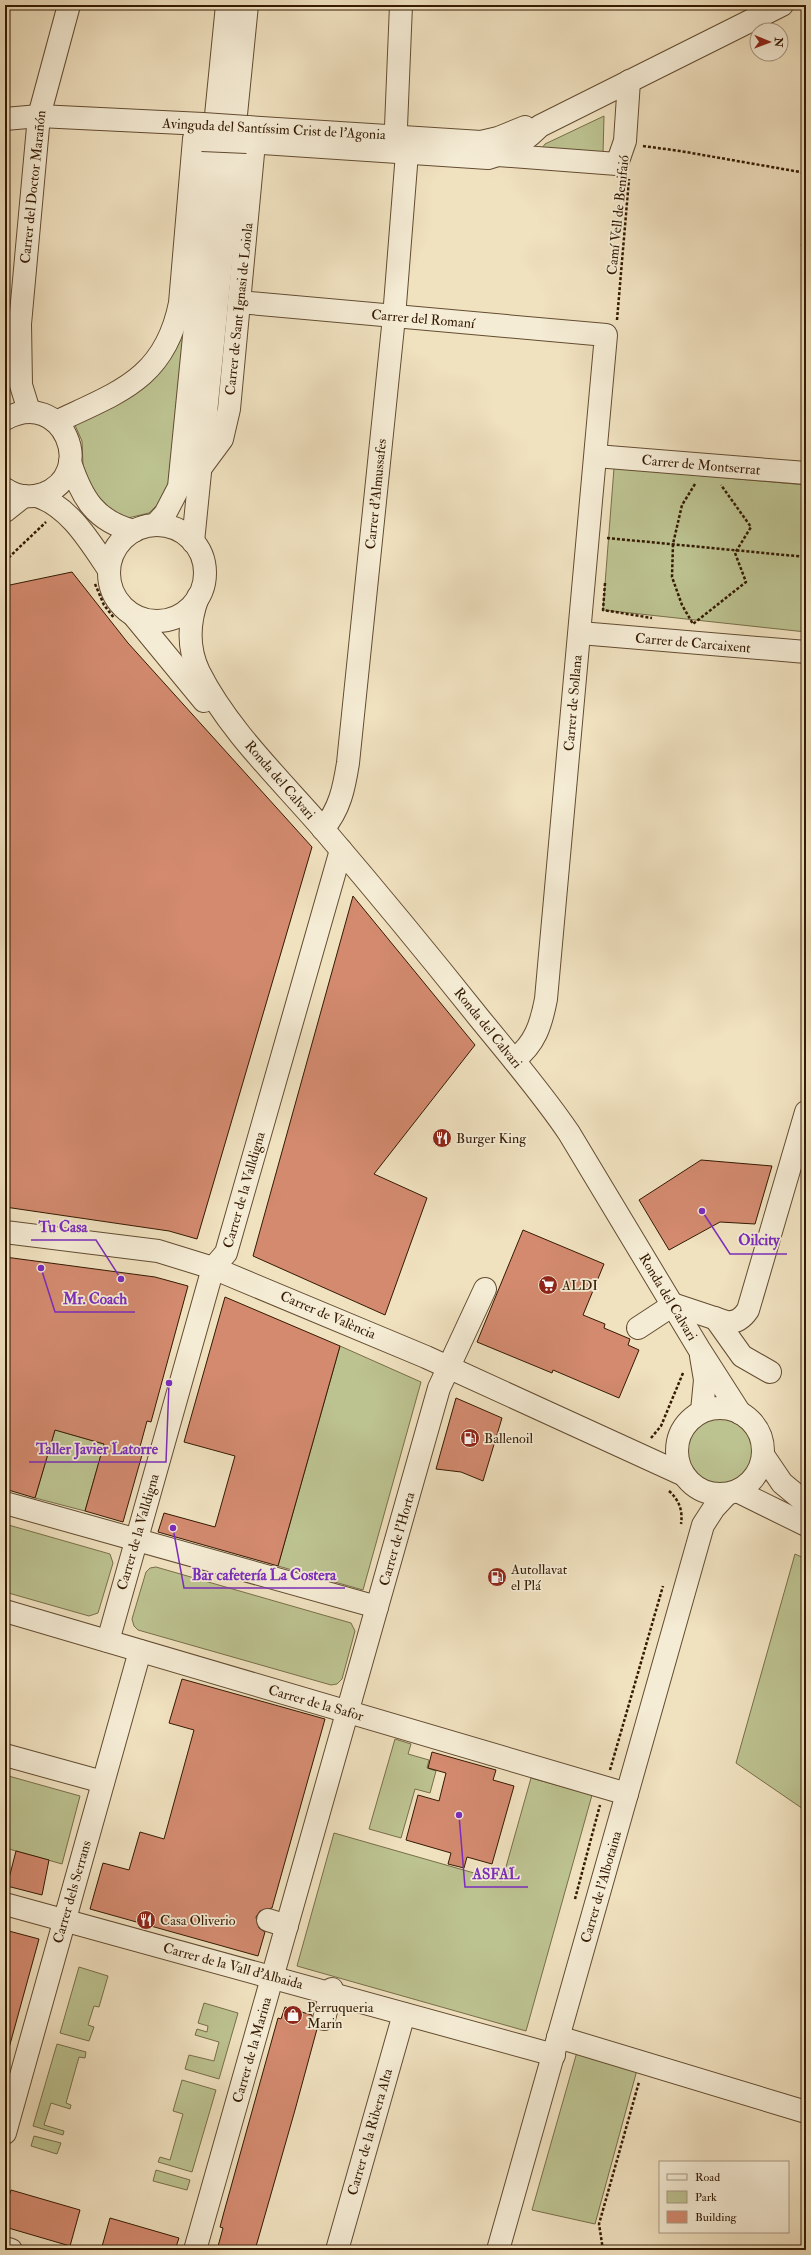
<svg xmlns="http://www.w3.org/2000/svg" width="811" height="2255" font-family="'IM FELL Double Pica',serif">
<rect width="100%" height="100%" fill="#f0e1bf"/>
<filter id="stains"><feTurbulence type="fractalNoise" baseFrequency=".005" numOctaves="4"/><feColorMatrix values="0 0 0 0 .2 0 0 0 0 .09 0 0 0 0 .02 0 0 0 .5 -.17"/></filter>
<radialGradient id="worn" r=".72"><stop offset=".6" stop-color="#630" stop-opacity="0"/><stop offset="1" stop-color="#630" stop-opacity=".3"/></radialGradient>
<g fill="#bcc290" stroke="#786e49">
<path d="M 604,116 L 603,154 L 542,148 L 545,144 Z"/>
<path d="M 186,322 L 167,495 L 149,513 L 128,518 L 108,509 L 90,487 L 83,465 L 82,441 L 74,423 Z"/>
<path d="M 614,468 L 806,485 L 806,632 L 603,610 Z"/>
<path d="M 340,1346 L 421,1382 L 363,1590 L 278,1566 Z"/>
<circle cx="720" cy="1450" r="33"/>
<path d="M 55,1430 L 104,1444 L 85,1511 L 35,1498 Z"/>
<path d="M 5,1524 L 110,1554 L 113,1563 L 98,1613 L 89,1616 L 5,1592 Z"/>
<path d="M 795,1554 L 806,1559 L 806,1811 L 736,1763 Z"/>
<path d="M 156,1567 L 351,1623 L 355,1631 L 342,1679 L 337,1684 L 331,1685 L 138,1630 L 134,1626 L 132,1619 L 146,1572 L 150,1568 Z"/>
<path d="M 395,1739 L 411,1744 L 408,1754 L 429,1760 L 427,1768 L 436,1771 L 430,1793 L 415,1789 L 401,1838 L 369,1829 Z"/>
<path d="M 5,1775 L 80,1796 L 62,1864 L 9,1849 L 5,1863 Z"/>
<path d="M 531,1778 L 592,1795 L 526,2031 L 297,1966 L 334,1833 L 502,1881 Z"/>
<path d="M 79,1967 L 108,1976 L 99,2007 L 94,2006 L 88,2025 L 94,2027 L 89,2041 L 60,2033 Z"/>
<path d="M 204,2003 L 238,2013 L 219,2079 L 185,2069 L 189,2055 L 214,2061 L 219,2042 L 195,2035 L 197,2029 L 207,2032 L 208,2026 L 198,2023 Z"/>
<path d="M 57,2044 L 86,2052 L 85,2058 L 79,2057 L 66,2103 L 71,2105 L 70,2109 L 51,2103 L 44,2125 L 64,2131 L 63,2135 L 33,2126 Z"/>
<path d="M 577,2052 L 637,2070 L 595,2224 L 532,2210 Z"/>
<path d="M 182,2080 L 216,2090 L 192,2172 L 158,2162 L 160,2157 L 170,2160 L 183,2114 L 173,2111 Z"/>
<path d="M 34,2136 L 61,2143 L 57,2154 L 31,2146 Z"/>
<path d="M 156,2170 L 190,2180 L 187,2190 L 153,2181 Z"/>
</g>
<g fill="#d38a6f" stroke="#341a02">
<path d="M 72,572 L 128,643 L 312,847 L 197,1239 L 169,1231 L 5,1207 L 5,586 Z"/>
<path d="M 353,896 L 475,1045 L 374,1174 L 427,1198 L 385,1315 L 253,1256 Z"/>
<path d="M 701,1160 L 772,1166 L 755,1224 L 720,1222 L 669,1250 L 639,1200 Z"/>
<path d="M 523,1230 L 604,1264 L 583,1315 L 605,1324 L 604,1328 L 630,1339 L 628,1345 L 639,1350 L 619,1398 L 553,1370 L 552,1373 L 477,1342 Z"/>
<path d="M 5,1257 L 155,1277 L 188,1286 L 151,1422 L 147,1421 L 138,1454 L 142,1455 L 123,1522 L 85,1511 L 104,1444 L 55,1430 L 35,1498 L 5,1489 Z"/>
<path d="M 225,1297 L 340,1346 L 278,1566 L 158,1532 L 164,1513 L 215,1527 L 235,1456 L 184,1442 Z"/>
<path d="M 456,1398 L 502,1418 L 483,1481 L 461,1472 L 436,1469 Z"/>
<path d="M 182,1679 L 325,1719 L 272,1908 L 260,1911 L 256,1917 L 259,1928 L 265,1932 L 258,1956 L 90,1909 L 103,1863 L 129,1870 L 140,1832 L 164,1839 L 194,1730 L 169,1723 Z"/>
<path d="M 432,1752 L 496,1770 L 493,1780 L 514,1786 L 492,1864 L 467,1857 L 464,1868 L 448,1864 L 451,1853 L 406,1840 L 418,1795 L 439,1801 L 446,1773 L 428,1768 Z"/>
<path d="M 16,1851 L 49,1860 L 42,1895 L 7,1886 Z"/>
<path d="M 5,1930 L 39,1939 L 9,2048 L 5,2047 Z"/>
<path d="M 285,2007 L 312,2015 L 312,2023 L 317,2029 L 295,2110 L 255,2250 L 217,2250 L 223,2228 L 220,2227 L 224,2212 L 278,2018 L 281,2019 Z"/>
<path d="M 11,2190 L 80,2210 L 70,2246 L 5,2227 L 5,2210 Z"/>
<path d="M 110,2218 L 179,2238 L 175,2250 L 101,2250 Z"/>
</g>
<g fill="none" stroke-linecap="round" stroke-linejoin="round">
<g stroke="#634c31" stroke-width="24">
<g id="minor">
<path d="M 5,119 L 39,116 L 203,124"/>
<path d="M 247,127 L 481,142 L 498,138 L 525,127"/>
<path d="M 247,142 L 488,158 C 508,153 525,141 540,126 L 782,5"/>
<path d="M 395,151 L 401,5"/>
<path d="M 498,155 L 617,164 L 625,141 L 629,81"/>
<path d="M 239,302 L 606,335 L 546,999 C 541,1025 535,1044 514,1060"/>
<path d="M 29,411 L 21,385 L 20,324 L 39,116 L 69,5"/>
<path d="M 5,419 C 63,387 98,474 43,494 C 30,498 16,497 5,489"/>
<path d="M 56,422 C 119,392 165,379 180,303 L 194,139"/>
<path d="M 596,456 L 806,473"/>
<path d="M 70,462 C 82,498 95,521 134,531"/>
<path d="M 202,466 L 222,439 L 229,409 L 254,143"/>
<path d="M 37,496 C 70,507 90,542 109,570"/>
<path d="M 5,511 L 24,496"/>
<path d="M 155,525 L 165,514 L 179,487 L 227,5"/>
<circle cx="157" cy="573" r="48"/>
<path d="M 193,542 L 247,5"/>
<path d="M 198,597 C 189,621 187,647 199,672 C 228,730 281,780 324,830 C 377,892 429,955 480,1019 C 511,1057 542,1093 569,1133 L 699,1349 L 740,1413"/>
<path d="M 134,616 L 204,701"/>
<path d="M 580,633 L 806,652"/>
<path d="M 323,829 C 340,809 344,788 348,763 L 394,317 L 407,153"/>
<path d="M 5,1232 L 158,1251 L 213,1268 L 426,1357 L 684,1475"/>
<path d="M 672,1304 L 726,1322 C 736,1323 742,1319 748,1310 L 806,1112"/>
<path d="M 715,1318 L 742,1356 L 770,1372"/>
<path d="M 638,1328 L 673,1305"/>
<path d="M 701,1356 L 705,1380 L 702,1411"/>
<circle cx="720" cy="1451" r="43"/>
<path d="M 763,1455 L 782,1483 L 806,1503"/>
<path d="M 737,1491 L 806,1525"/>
<path d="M 5,1503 L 377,1607"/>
<path d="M 5,1611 L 627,1794"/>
<path d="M 108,1641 L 213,1268 L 226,1253 L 341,850"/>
<path d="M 5,1755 L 103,1782"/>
<path d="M 5,1904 L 554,2055"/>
<path d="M 268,1920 L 287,1926"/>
<path d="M 324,2019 L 332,1989"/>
<path d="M 558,2037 L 806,2112"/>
<path d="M 5,2133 L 140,1651"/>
<path d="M 5,2248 L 11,2250"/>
<path d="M 195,2250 L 439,1388 L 485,1289"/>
<path d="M 337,2250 L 404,2014"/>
<path d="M 498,2250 L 703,1525 L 714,1508 L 727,1494"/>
</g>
</g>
<g stroke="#341a02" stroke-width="2.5" stroke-dasharray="3 2" stroke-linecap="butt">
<path d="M 643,146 L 680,151 L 806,173"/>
<path d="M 806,230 L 802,245 L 806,258"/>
<path d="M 617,320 L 629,179"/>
<path d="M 695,484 L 682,505 L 673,544 L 672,577 L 682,605 L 693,624 L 746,582 L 735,553 L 751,527 L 721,485"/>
<path d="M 607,538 L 806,557"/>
<path d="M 5,561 L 46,522"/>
<path d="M 605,583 L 603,610 L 652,618"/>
<path d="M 95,584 L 104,605 L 114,618"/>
<path d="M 651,1438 L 661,1426 L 683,1373"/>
<path d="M 802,1475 L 806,1470"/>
<path d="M 669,1491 C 679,1500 683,1510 681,1524"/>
<path d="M 610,1770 L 663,1586"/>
<path d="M 575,1899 L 600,1805"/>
<path d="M 603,2250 L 599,2224 L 639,2082"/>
</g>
<use href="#minor" stroke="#f5ecd5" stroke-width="22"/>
<g stroke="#634c31" stroke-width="24" stroke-linecap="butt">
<g id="minor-bridge">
<path d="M 203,124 L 247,127"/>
<path d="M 202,140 L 247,142"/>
</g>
</g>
<use href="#minor-bridge" stroke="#f5ecd5" stroke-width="22"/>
</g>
<defs>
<g id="restaurant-disc" transform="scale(1)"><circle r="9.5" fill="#8f2418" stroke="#f5ecd5"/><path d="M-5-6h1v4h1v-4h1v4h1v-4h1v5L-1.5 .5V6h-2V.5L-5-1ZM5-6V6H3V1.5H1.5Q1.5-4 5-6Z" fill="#fff"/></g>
<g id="supermarket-disc" transform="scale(1)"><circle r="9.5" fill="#8f2418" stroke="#f5ecd5"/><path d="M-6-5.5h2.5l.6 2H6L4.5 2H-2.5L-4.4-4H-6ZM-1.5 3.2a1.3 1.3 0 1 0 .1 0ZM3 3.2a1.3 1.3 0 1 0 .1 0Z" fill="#fff"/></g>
<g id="fuel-disc" transform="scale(1)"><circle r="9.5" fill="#8f2418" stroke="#f5ecd5"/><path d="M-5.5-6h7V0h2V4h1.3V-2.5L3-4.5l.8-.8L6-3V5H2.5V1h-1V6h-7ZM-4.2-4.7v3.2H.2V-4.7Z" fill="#fff"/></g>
<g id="shop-disc" transform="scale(1)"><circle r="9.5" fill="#8f2418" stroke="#f5ecd5"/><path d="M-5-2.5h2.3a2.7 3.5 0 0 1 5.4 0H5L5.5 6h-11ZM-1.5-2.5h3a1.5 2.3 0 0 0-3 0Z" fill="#fff"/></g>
</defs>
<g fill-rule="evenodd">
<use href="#restaurant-disc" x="442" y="1138"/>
<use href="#supermarket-disc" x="548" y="1285"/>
<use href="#fuel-disc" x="470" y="1438"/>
<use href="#fuel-disc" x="497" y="1577"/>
<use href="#restaurant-disc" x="146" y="1920"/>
<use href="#shop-disc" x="293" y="2015"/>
</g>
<g text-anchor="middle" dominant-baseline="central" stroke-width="3.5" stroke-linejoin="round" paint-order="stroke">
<g font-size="14" fill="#341a02" stroke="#f5ecd5">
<text transform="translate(274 129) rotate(3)">Avinguda del Santíssim Crist de l'Agonia</text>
<text transform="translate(33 187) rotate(-84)">Carrer del Doctor Marañón</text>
<text transform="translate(618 215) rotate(-84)">Camí Vell de Benifaió</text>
<text transform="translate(239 309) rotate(-84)">Carrer de Sant Ignasi de Loiola</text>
<text transform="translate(423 319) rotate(5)">Carrer del Romaní</text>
<text transform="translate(701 465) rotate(5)">Carrer de Montserrat</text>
<text transform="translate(376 494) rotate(-84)">Carrer d'Almussafes</text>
<text transform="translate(693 643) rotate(5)">Carrer de Carcaixent</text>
<text transform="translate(573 703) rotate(-85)">Carrer de Sollana</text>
<text transform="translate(280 780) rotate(49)">Ronda del Calvari</text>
<text transform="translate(488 1028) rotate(51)">Ronda del Calvari</text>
<text transform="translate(244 1190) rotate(-74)">Carrer de la Valldigna</text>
<text transform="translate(668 1297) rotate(59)">Ronda del Calvari</text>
<text transform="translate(328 1315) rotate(23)">Carrer de València</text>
<text transform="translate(138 1532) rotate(-74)">Carrer de la Valldigna</text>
<text transform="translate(397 1539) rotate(-74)">Carrer de l'Horta</text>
<text transform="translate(316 1703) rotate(16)">Carrer de la Safor</text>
<text transform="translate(601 1887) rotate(-74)">Carrer de l'Albotaina</text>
<text transform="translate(72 1892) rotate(-74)">Carrer dels Serrans</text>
<text transform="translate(233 1966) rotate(15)">Carrer de la Vall d'Albaida</text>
<text transform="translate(252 2050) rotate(-74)">Carrer de la Marina</text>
<text transform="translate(370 2132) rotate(-74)">Carrer de la Ribera Alta</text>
</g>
<g font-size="14" fill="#341a02" stroke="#f5ecd5" text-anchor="start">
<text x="456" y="1138">Burger King</text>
<text x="562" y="1285">ALDI</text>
<text x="484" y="1438">Ballenoil</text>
<text x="511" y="1569">Autollavat<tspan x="511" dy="16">el Plá</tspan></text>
<text x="160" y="1920">Casa Oliverio</text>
<text x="307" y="2007">Perruqueria<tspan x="307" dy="16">Marin</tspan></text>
</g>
</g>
<path fill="none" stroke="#7b2cbf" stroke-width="1.5" d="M121 1279L96 1240H31M702 1211L730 1254H787M41 1268L55 1312H135M169 1383L166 1462H29M173 1528L184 1588H345M459 1815L465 1887H528"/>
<g fill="#7b2cbf" stroke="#f5ecd5" stroke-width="1.5">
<circle cx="121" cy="1279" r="4"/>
<circle cx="702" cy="1211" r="4"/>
<circle cx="41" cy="1268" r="4"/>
<circle cx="169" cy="1383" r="4"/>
<circle cx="173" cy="1528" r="4"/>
<circle cx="459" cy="1815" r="4"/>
</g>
<g font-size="15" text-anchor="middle" font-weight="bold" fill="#7b2cbf" stroke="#f5ecd5" stroke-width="3.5" stroke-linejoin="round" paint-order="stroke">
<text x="63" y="1232">Tu Casa</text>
<text x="759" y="1245">Oilcity</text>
<text x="95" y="1304">Mr. Coach</text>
<text x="97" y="1454">Taller Javier Latorre</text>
<text x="264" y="1580">Bar cafetería La Costera</text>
<text x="496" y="1879">ASFAL</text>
</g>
<rect width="811" height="2255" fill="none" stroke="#f0e1bf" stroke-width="20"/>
<rect x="6" y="6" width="799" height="2243" fill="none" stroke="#341a02" stroke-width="2"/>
<rect x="10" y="10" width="791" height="2235" fill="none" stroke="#341a02"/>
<rect x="659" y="2161" width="130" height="72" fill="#f5ecd5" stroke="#a89881"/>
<rect x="667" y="2174" width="20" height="6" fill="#f5ecd5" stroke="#a89881"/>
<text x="695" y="2181" font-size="12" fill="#341a02">Road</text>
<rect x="667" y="2191" width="20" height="12" fill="#bcc290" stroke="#a89881"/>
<text x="695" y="2201" font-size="12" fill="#341a02">Park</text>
<rect x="667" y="2211" width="20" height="12" fill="#d38a6f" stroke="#a89881"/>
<text x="695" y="2221" font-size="12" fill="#341a02">Building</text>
<g transform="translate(769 42) rotate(91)"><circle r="19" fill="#f5ecd5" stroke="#a89881"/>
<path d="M0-3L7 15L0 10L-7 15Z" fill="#8f2418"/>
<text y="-6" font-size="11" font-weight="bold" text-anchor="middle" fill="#341a02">N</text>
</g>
<rect width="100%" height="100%" filter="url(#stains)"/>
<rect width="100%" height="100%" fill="url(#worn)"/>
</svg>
